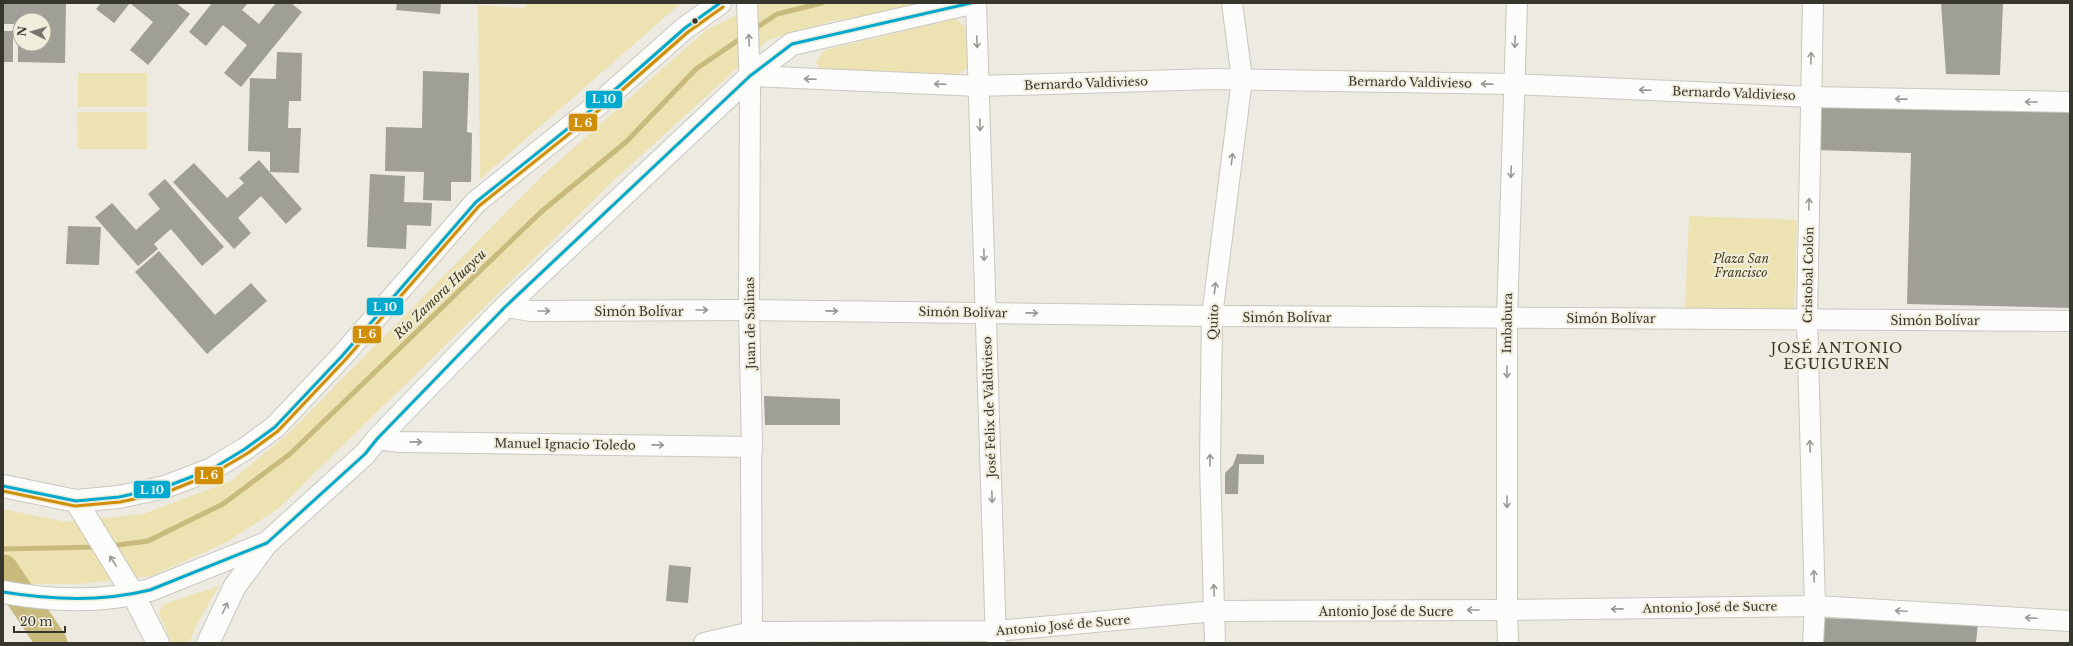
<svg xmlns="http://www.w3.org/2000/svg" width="2073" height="646" font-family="'Libre Baskerville',serif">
<rect width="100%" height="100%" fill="#eceae1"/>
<g fill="#ede2b2">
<path d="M 526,3 L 681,3 L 480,179 L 478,5 L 524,8 Z"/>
<path d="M 762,3 L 937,3 L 829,22 L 768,40 L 613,181 L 279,508 L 227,542 L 152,576 L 79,584 L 3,584 L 3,509 L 66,522 L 143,514 L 231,481 L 289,433 L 540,178 L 706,30 Z"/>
<path d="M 955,19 L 968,29 L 969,67 L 955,76 L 819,68 L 816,62 L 825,50 Z"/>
<rect x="78" y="73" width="69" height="34"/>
<path d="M 77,112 L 147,112 L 147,149 L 78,149 Z"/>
<path d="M 1689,216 L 1797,220 L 1794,312 L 1685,309 Z"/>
<path d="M 219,586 L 197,624 L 189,643 L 172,643 L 159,614 L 162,605 Z"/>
</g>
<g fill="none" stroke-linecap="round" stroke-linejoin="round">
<g stroke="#c7ba7c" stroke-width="5">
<path d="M 753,30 L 777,14 L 822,3"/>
<path d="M 110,546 L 148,541 L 223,504 L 290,454 L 541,212 L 626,142 L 696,69 L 743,37"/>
<path d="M 3,549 L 99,547"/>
</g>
<path stroke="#c7ba7c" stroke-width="31" d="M 3,570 L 52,643"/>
</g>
<g fill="#9f9e97" fill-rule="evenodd">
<path d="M 3,3 L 66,3 L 65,63 L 18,62 L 18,24 L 3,24 ZM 20,20 L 44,20 L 44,44 L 20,44 Z"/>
<path d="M 101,3 L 130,3 L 114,23 L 96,9 Z"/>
<path d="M 130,3 L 176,3 L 190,14 L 148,65 L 130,50 L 153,22 Z"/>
<path d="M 212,3 L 248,3 L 242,10 L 259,24 L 276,3 L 291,3 L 302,12 L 241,87 L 224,73 L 247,45 L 223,25 L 206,46 L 189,32 Z"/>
<path d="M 397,3 L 441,3 L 440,14 L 396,10 Z"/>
<path d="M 1941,3 L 2003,3 L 2000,75 L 1946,74 Z"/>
<rect x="3" y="31" width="10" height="31"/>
<path d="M 277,52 L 302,53 L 301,101 L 289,101 L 288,128 L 301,128 L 299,173 L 270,172 L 270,152 L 248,151 L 250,78 L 276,79 Z"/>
<path d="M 423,71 L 469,73 L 467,132 L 472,133 L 471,182 L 451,182 L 451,201 L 423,200 L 424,172 L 385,171 L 386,127 L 422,128 Z"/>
<path d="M 1818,104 L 2070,111 L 2070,308 L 1907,304 L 1911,153 L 1817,150 Z"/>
<path d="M 259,160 L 302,209 L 286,224 L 261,196 L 238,218 L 251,233 L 234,249 L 173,182 L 194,163 L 227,198 L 244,183 L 239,178 Z"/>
<path d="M 370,174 L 405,176 L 404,202 L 432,203 L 431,226 L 407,225 L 406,249 L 367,247 Z"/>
<path d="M 165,179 L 224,247 L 202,266 L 171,229 L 154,244 L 158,249 L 138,266 L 95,217 L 112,203 L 136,230 L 160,209 L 148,194 Z"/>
<path d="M 68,226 L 101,227 L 99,265 L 66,264 Z"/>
<path d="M 159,251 L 215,315 L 251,283 L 267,301 L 207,354 L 135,272 Z"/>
<path d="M 764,396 L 840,399 L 840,425 L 765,425 Z"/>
<path d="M 1237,454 L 1264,455 L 1264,464 L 1239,464 L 1238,494 L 1225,494 L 1225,473 L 1233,465 Z"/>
<path d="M 669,565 L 691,567 L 688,603 L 666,601 Z"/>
<path d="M 1820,618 L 1978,623 L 1976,643 L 1818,643 Z"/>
<rect x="764" y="641" width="59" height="2"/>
</g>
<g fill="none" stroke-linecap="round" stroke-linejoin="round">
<g stroke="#c9c8c1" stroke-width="22">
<g id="minor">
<path d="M 747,3 L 750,90 L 749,310 L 752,447 L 751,459 L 752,643"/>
<path d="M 976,3 L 996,643"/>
<path d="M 1813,3 L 1807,318 L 1815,606 L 1813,643"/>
<path d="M 750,76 L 979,86 L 1212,79 L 1514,84 L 1810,97 L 2070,102"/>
<path d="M 505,307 L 531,311 L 749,310 L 1212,316 L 2070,321"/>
<path d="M 377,439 L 400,442 L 752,447"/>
<path d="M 704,643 L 752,632 L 996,631 L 1215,611 L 1507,610 L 1815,606 L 2070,621"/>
<path d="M 1215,643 L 1210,463 L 1212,316 L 1242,79 L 1232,3"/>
<path d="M 1508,643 L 1507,610 L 1507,318 L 1517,3"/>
</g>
</g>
<g stroke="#c9c8c1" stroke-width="24">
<g id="major">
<path d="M 3,486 L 76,501 L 119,497 L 165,487 L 212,469 L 245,449 L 275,427 L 342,356 L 476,202 L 601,102 L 685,28 L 720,3"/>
<path d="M 76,501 L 133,594 L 158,643"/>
<path d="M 3,592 C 51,601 103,603 150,590 L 267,543 L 365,454 L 377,439 L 505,307 L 750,76 L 792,44 L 971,3"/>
<path d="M 208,643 L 235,586 L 267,543"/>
</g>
</g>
<use href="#minor" stroke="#fcfcfa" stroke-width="20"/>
<use href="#major" stroke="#fcfcfa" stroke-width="22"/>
<g stroke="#f1eddc" stroke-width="6">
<g id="bus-1">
<path d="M 3,486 L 76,501 L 119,497 L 165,487 L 212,469 L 245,449 L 275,427 L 342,356 L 476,202 L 601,102 L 685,28 L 720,3"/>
<path d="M 3,592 C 53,600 101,602 150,590 L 267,543 L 365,454 L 377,439 L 505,307 L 750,76 L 792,44 L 971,3"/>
</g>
</g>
<g stroke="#f1eddc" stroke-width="6">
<path id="bus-2" d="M 3,491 L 75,506 L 120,502 L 167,492 L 214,473 L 248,453 L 278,431 L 346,359 L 479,206 L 604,106 L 688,32 L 723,7"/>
</g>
<use href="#bus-1" stroke="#00a9ce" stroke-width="3"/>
<use href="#bus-2" stroke="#d08f09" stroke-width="3"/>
</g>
<defs><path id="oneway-shaft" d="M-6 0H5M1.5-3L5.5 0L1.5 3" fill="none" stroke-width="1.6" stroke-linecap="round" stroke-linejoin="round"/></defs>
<g stroke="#999894">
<use href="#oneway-shaft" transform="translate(749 40) rotate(-93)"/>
<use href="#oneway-shaft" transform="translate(977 42) rotate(88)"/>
<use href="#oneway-shaft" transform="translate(1515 42) rotate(92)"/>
<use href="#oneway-shaft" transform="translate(1811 58) rotate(-88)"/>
<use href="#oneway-shaft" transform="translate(810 79) rotate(-178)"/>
<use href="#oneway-shaft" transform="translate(940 84) rotate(-178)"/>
<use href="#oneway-shaft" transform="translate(1487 84) rotate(-179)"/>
<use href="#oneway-shaft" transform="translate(1645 90) rotate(-178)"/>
<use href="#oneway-shaft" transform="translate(1901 99) rotate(-179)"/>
<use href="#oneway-shaft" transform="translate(2031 102) rotate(-179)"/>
<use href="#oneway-shaft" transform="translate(980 125) rotate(88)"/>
<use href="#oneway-shaft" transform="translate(1232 159) rotate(-83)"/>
<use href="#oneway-shaft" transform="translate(1511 172) rotate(92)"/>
<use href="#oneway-shaft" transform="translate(1809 204) rotate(-89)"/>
<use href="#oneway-shaft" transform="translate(984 255) rotate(88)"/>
<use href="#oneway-shaft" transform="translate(1215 288) rotate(-83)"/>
<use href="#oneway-shaft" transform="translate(702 310)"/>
<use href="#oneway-shaft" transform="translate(544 311)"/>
<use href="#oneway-shaft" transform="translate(832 311) rotate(1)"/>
<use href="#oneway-shaft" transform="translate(1032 313) rotate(1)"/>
<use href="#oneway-shaft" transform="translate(1507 372) rotate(90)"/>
<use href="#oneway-shaft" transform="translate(416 442) rotate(1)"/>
<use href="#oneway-shaft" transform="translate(658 445) rotate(1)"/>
<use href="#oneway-shaft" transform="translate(1810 446) rotate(-92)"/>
<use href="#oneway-shaft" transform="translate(1210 460) rotate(-90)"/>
<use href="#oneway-shaft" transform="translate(992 497) rotate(88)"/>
<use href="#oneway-shaft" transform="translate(1507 502) rotate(90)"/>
<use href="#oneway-shaft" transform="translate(113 561) rotate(-122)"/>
<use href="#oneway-shaft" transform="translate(1814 576) rotate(-92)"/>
<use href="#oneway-shaft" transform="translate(1214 590) rotate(-92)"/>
<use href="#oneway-shaft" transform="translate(225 608) rotate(-65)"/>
<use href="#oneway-shaft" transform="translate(1617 609) rotate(179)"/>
<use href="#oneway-shaft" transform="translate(1473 610) rotate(180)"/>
<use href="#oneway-shaft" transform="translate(1901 611) rotate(-177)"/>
<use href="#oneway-shaft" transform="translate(2031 618) rotate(-177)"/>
</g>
<circle fill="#36352e" stroke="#f1eddc" stroke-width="1.5" cx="695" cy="21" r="3.5"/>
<g text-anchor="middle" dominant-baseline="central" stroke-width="4" stroke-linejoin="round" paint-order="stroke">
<g font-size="12" fill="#36352e" stroke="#f1eddc">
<text transform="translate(1410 82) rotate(1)">Bernardo Valdivieso</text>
<text transform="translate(1086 83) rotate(-2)">Bernardo Valdivieso</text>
<text transform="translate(1734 93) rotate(2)">Bernardo Valdivieso</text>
<text transform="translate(1808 275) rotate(-89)">Cristobal Colón</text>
<text x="639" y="311">Simón Bolívar</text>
<text transform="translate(963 312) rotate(1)">Simón Bolívar</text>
<text x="1287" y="317">Simón Bolívar</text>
<text x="1611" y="318">Simón Bolívar</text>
<text x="1935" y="320">Simón Bolívar</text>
<text transform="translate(1213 322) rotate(-87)">Quito</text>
<text transform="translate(750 323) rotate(-91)">Juan de Salinas</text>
<text transform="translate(1507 323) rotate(-89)">Imbabura</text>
<text transform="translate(989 407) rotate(-92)">José Felix de Valdivieso</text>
<text transform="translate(565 444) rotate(1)">Manuel Ignacio Toledo</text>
<text transform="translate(1710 607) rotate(-1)">Antonio José de Sucre</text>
<text x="1386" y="611">Antonio José de Sucre</text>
<text transform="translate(1063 625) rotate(-5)">Antonio José de Sucre</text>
</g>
<g font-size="12" font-style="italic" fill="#463e1a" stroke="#f1eddc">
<text x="1741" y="258">Plaza San<tspan x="1741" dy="14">Francisco</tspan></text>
</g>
<g font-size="13" font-style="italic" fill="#423b16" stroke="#f1eddc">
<text transform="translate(440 294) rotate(-44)">Río Zamora Huaycu</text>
</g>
<g font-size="14" letter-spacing="1" fill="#36352e" stroke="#f1eddc">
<text x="1837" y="348">JOSÉ ANTONIO<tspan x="1837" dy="16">EGUIGUREN</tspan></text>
</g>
</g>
<g stroke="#f1eddc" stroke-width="1.5">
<rect x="585" y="90" width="38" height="19" rx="4" fill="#00a9ce"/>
<rect x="568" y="113" width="30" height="19" rx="4" fill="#d08f09"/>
<rect x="366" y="297" width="38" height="19" rx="4" fill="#00a9ce"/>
<rect x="352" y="325" width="30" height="19" rx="4" fill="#d08f09"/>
<rect x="194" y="466" width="30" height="19" rx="4" fill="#d08f09"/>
<rect x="133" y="480" width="38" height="19" rx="4" fill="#00a9ce"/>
</g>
<g font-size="11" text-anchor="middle" font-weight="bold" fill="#fff">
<text x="604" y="103">L 10</text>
<text x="583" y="127">L 6</text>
<text x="385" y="311">L 10</text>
<text x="367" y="338">L 6</text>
<text x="209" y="479">L 6</text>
<text x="152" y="494">L 10</text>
</g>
<rect width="2073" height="646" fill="none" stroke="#36352e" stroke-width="8"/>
<g transform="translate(32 32) rotate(275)"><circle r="19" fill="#f1eddc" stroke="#a6a396"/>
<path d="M0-3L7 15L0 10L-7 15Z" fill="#76746d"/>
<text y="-6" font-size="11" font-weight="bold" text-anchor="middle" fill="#36352e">N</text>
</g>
<path d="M14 626v6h51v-6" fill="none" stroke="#36352e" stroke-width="2"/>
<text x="20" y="626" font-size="12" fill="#36352e" stroke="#f1eddc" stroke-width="3" paint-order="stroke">20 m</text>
</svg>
